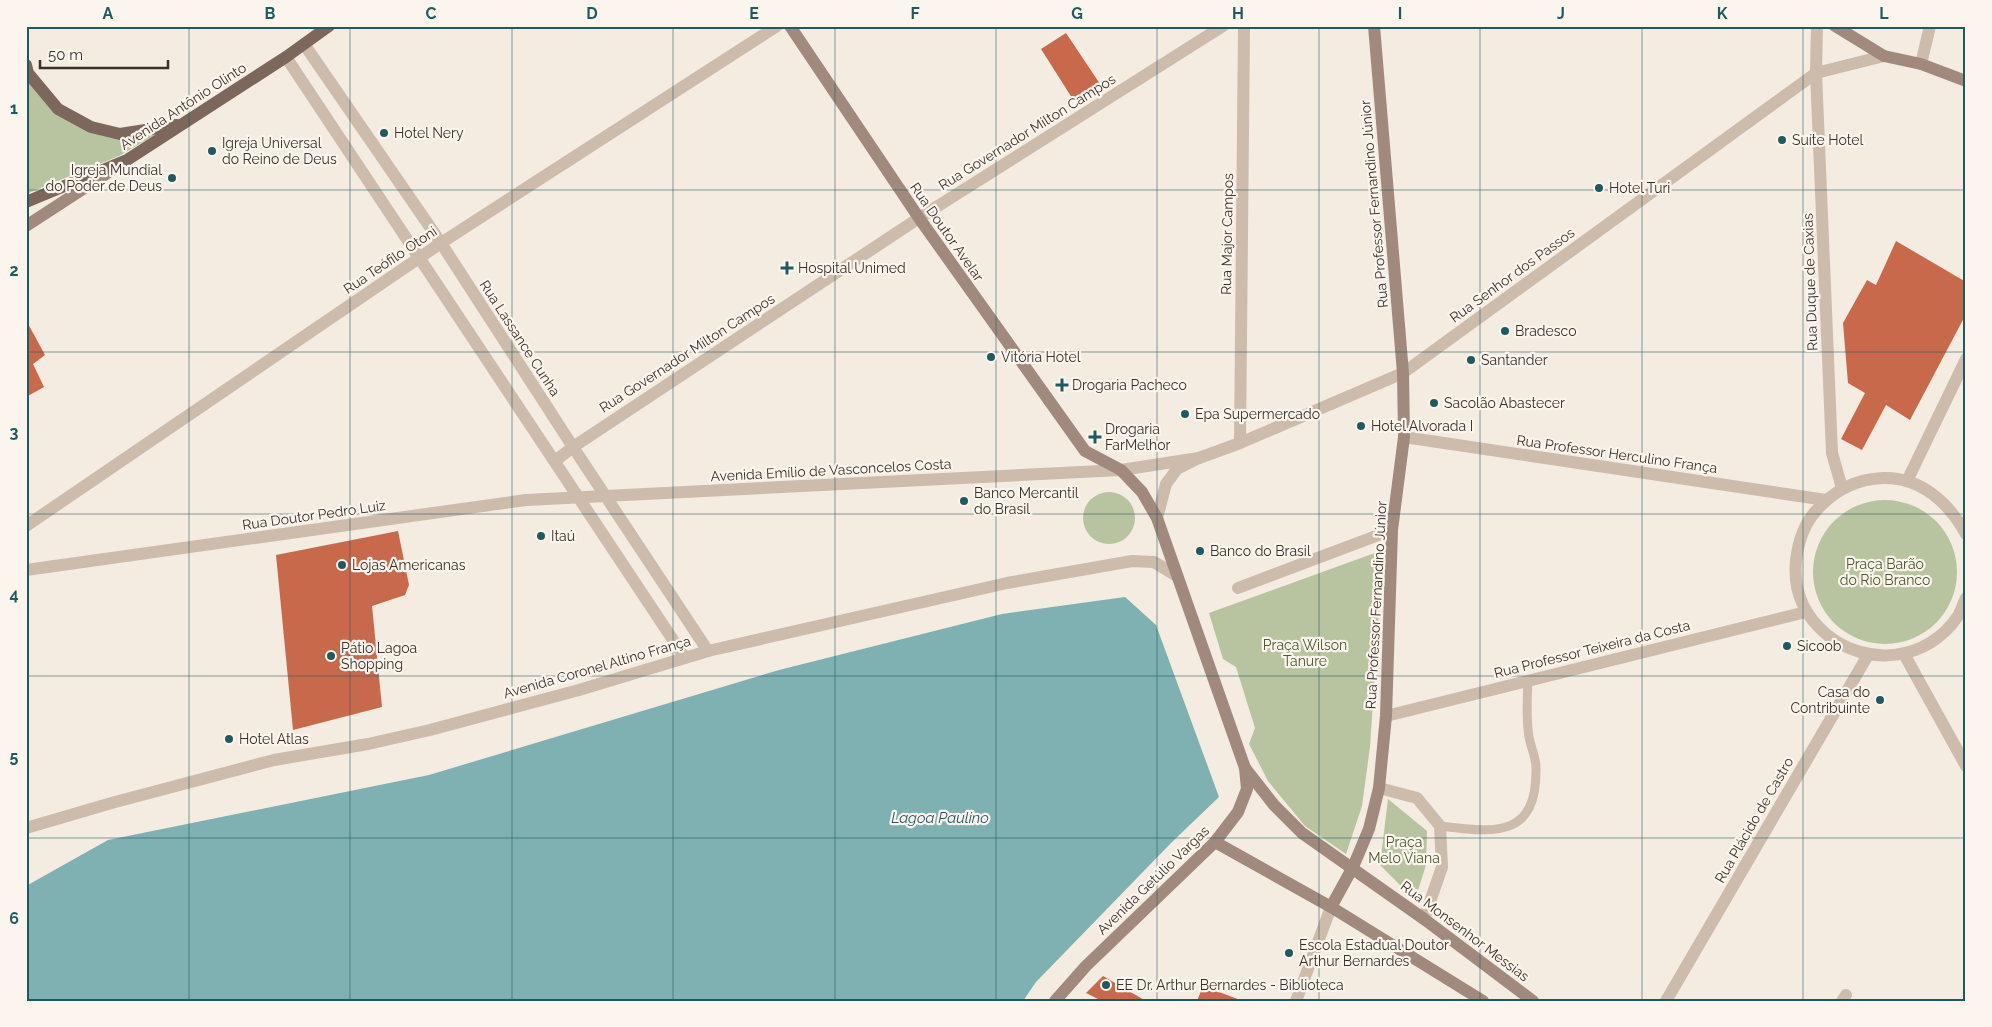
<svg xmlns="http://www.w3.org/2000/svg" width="1992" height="1027" font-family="Raleway,sans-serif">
<rect width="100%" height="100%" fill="#f4ebe1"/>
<g fill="#b8c4a0">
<path d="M 26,77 L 86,131 L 158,133 L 119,156 L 26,194 Z"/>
<circle cx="1109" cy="518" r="26"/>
<circle cx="1885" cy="572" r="72"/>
<path d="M 1383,550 L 1370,747 L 1362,806 L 1346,854 L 1305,826 L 1268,781 L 1249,744 L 1255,728 L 1236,667 L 1223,659 L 1209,613 Z"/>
<path d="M 1388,799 L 1427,831 L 1426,865 L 1415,900 L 1380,865 Z"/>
</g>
<path fill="#7fb0b2" d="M 1125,597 L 1156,625 L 1219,797 L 1172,842 L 1036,982 L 1023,1001 L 26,1001 L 26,886 L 108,840 L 429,775 L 779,670 L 1002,614 Z"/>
<g fill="#c8694b">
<path d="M 1066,33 L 1100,84 L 1074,101 L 1041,49 Z"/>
<path d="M 1896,241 L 1966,282 L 1966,314 L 1910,420 L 1886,405 L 1862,450 L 1841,439 L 1865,393 L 1848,383 L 1843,323 L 1867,280 L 1876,285 Z"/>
<path d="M 26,320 L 45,355 L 33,364 L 44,387 L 26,397 Z"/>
<path d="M 398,531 L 409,585 L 405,595 L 372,606 L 382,707 L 293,730 L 276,555 Z"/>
<path d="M 1103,976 L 1146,1001 L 1102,1001 L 1086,993 Z"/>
<path d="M 1203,986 L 1243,1001 L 1197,1001 Z"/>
</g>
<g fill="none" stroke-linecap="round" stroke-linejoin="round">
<path stroke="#cdbbac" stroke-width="9" d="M 1440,826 C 1496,833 1537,838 1536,768 C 1536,757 1531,748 1529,737 C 1526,719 1527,698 1528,680"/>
<g stroke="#cdbbac" stroke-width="12">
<path d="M 1817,26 L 1816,73 L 1832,453 L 1842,488"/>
<path d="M 304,44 L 441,243 L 573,447 L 708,651"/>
<path d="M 286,57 L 685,658"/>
<path d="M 1921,64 L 1930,26"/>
<path d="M 1404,437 L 1826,500"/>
<path d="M 1240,443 L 1244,26"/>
<path d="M 555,461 L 573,447 L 919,218 L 1223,26"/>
<path d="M 1907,481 L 1966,359"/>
<path d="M 1157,518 L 1166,484 L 1177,469 L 1199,458 L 1240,443 L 1403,373 L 1816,73 L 1884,56"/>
<path d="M 26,526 L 441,243 L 777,26"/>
<path d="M 1966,534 C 1949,503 1921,477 1883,478 C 1855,479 1833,491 1815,512 C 1803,526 1798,543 1796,561 C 1793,590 1804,615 1826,634 C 1867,668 1928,661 1958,616 C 1961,611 1963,604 1966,598"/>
<path d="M 26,570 L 526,500 L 1121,470 L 1199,458"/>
<path d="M 1238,588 L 1392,530"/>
<path d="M 1904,654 L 1966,766"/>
<path d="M 1386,716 L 1806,612"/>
<path d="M 1379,788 L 1417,798 L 1440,826 L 1442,867 L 1424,919"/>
<path d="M 26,828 L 115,802 L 274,760 L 368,744 L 430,730 L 579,690 L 708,651 L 1007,583 L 1132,561 L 1154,562 L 1177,576"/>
<path d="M 1296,1001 L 1331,907"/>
<path d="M 1666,1001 L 1868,655"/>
<path d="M 1842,1001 L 1846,995"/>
</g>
<g stroke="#a18a7d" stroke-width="12">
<path d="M 790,26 L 919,218 L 1085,451 L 1121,470 L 1142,492 L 1157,518 L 1245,768 L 1247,789 L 1238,812 L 1215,842 L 1086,966 L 1055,1001"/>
<path d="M 1835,26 L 1884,56 L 1921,64 L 1966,81"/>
<path d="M 26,226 L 112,170"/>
<path d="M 1245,768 L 1274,805 L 1302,833 L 1424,919 L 1533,1001"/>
<path d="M 1215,842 L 1331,907 L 1483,1001"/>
<path d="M 1331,907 L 1353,867 L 1369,829 L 1379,788 L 1386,716 L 1392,530 L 1404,437 L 1403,373 L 1374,26"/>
</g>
<g stroke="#7d675c" stroke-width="12">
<path d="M 26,65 L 28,73 L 58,109 L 91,127 L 120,134 L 177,125"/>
<path d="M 26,202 L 127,160 L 286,57 L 329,26"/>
</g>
</g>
<path fill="none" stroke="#1f5a5e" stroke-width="1" stroke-opacity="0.55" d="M 189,26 L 189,1001M 350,26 L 350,1001M 512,26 L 512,1001M 673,26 L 673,1001M 835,26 L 835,1001M 996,26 L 996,1001M 1157,26 L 1157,1001M 1319,26 L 1319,1001M 1480,26 L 1480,1001M 1642,26 L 1642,1001M 1803,26 L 1803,1001M 26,190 L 1966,190M 26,352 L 1966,352M 26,514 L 1966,514M 26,676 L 1966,676M 26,838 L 1966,838"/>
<g fill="#1f5a5e" stroke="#fbf5ee" stroke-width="2">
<circle cx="384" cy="133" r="5"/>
<circle cx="1782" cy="140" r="5"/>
<circle cx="212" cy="151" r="5"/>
<circle cx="172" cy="178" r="5"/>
<circle cx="1599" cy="188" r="5"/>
<path d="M784.5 260.5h5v5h5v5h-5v5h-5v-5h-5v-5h5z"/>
<circle cx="1505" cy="331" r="5"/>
<circle cx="991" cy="357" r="5"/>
<circle cx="1471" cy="360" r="5"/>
<path d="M1059.5 377.5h5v5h5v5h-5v5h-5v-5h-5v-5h5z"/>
<circle cx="1434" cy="403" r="5"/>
<circle cx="1185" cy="414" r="5"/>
<circle cx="1361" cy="426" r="5"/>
<path d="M1092.5 429.5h5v5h5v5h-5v5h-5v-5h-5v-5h5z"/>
<circle cx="964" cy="501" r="5"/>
<circle cx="541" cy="536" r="5"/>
<circle cx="1200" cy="551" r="5"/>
<circle cx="342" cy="565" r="5"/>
<circle cx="1787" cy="646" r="5"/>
<circle cx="331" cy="656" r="5"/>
<circle cx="1880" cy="700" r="5"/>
<circle cx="229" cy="739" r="5"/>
<circle cx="1289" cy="953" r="5"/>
<circle cx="1106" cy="985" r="5"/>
</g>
<g text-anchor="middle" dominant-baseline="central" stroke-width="4.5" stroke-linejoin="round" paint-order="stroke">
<g font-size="14" fill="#3b302b" stroke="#fbf5ee">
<text transform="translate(183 106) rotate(-33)">Avenida Antônio Olinto</text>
<text transform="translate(1027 132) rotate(-32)">Rua Governador Milton Campos</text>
<text transform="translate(1374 204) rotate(-95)">Rua Professor Fernandino Júnior</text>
<text transform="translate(947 232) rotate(55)">Rua Doutor Avelar</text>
<text transform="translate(1227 234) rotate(-89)">Rua Major Campos</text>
<text transform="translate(390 260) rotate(-34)">Rua Teófilo Otoni</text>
<text transform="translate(1512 275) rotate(-36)">Rua Senhor dos Passos</text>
<text transform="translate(1810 282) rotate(-92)">Rua Duque de Caxias</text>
<text transform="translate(520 338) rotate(57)">Rua Lassance Cunha</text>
<text transform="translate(687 353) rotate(-33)">Rua Governador Milton Campos</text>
<text transform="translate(1617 454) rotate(8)">Rua Professor Herculino França</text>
<text transform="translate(831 470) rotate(-3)">Avenida Emílio de Vasconcelos Costa</text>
<text transform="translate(314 515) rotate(-8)">Rua Doutor Pedro Luiz</text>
<text transform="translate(1376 605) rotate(-87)">Rua Professor Fernandino Júnior</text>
<text transform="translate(1592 649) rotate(-14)">Rua Professor Teixeira da Costa</text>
<text transform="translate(597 667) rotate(-16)">Avenida Coronel Altino França</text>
<text transform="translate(1754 820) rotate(-60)">Rua Plácido de Castro</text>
<text transform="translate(1153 880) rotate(-44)">Avenida Getúlio Vargas</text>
<text transform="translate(1465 931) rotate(37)">Rua Monsenhor Messias</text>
</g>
<g font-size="14" fill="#3b302b" stroke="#fbf5ee" text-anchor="start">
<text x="394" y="133">Hotel Nery</text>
<text x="1792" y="140">Suíte Hotel</text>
<text x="222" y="143">Igreja Universal<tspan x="222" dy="16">do Reino de Deus</tspan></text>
<text x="162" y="170" text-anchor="end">Igreja Mundial<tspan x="162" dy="16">do Poder de Deus</tspan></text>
<text x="1609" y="188">Hotel Turi</text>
<text x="798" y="268">Hospital Unimed</text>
<text x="1515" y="331">Bradesco</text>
<text x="1001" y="357">Vitória Hotel</text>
<text x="1481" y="360">Santander</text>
<text x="1072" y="385">Drogaria Pacheco</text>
<text x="1444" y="403">Sacolão Abastecer</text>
<text x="1195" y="414">Epa Supermercado</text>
<text x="1371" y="426">Hotel Alvorada I</text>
<text x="1105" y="429">Drogaria<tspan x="1105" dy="16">FarMelhor</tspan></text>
<text x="974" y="493">Banco Mercantil<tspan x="974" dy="16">do Brasil</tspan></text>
<text x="551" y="536">Itaú</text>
<text x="1210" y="551">Banco do Brasil</text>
<text x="352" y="565">Lojas Americanas</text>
<text x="1797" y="646">Sicoob</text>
<text x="341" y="648">Pátio Lagoa<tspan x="341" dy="16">Shopping</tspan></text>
<text x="1870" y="692" text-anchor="end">Casa do<tspan x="1870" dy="16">Contribuinte</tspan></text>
<text x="239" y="739">Hotel Atlas</text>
<text x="1299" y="945">Escola Estadual Doutor<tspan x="1299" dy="16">Arthur Bernardes</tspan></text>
<text x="1116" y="985">EE Dr. Arthur Bernardes - Biblioteca</text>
</g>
<g font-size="14" fill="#4a5a2e" stroke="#fbf5ee">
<text x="1885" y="564">Praça Barão<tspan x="1885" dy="16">do Rio Branco</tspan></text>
<text x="1305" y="645">Praça Wilson<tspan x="1305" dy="16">Tanure</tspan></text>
<text x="1404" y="842">Praça<tspan x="1404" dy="16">Melo Viana</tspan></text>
</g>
<g font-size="15" font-style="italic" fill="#1f5a5e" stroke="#fbf5ee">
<text x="940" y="818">Lagoa Paulino</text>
</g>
</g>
<rect width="1992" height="1027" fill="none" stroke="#fbf5ee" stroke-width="55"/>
<path d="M40 60v8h128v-8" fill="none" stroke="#3b302b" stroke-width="2.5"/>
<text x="48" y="60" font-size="15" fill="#3b302b" stroke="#fbf5ee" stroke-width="4" paint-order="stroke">50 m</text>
<rect x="28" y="28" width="1936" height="972" fill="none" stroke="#1f5a5e" stroke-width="2"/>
<g font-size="16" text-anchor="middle" font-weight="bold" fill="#1f5a5e">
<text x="108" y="19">A</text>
<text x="270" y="19">B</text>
<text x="431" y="19">C</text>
<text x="592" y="19">D</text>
<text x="754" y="19">E</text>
<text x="915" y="19">F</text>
<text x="1077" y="19">G</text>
<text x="1238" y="19">H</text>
<text x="1400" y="19">I</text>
<text x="1561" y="19">J</text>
<text x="1722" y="19">K</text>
<text x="1884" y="19">L</text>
<text x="14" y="114">1</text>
<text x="14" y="276">2</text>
<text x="14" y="438">3</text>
<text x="14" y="600">4</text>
<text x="14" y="762">5</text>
<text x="14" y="924">6</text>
</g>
</svg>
